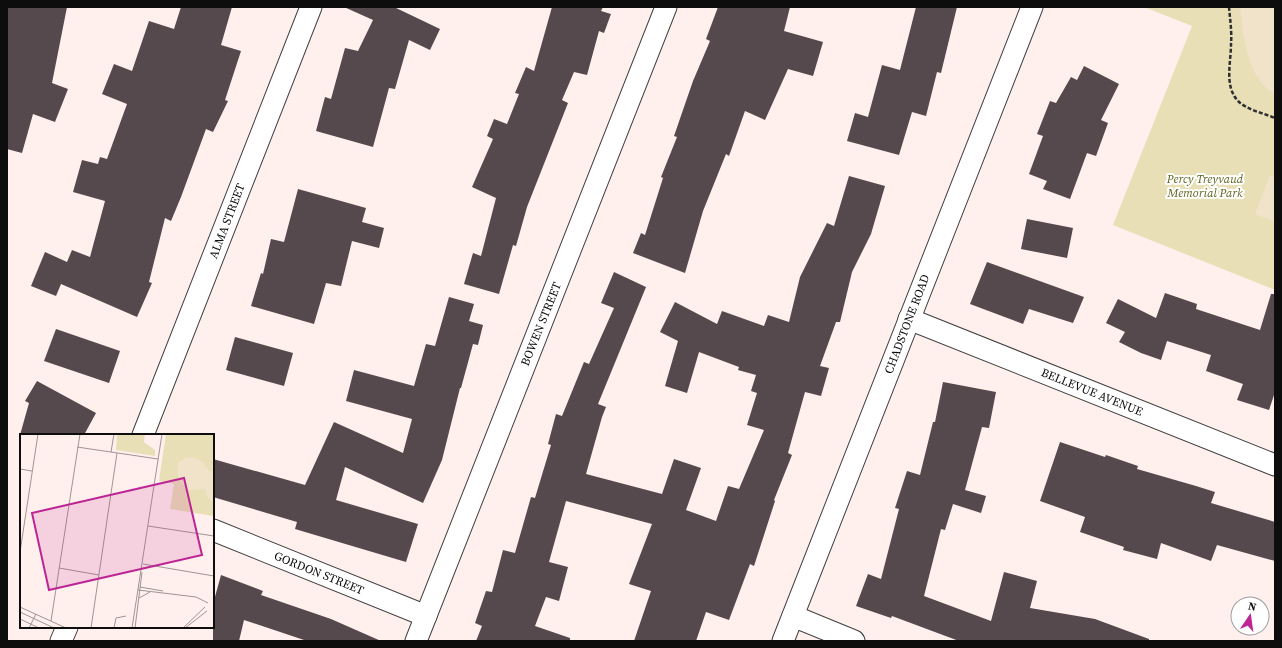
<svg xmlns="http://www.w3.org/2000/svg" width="1282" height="648" font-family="'Source Serif 4',serif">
<rect width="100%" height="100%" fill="#ffefed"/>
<path fill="#e9dfb7" d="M 1144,7 L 1275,7 L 1275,290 L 1113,225 L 1192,26 Z"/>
<g fill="#f0e3c9">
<path d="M 1240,7 L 1275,7 L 1275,94 C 1247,79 1243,35 1240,7 Z"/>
<path d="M 1270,175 L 1275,177 L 1275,222 L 1255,214 Z"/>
</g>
<g fill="#56494d">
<path d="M 7,7 L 67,7 L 52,83 L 68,89 L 55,122 L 33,114 L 22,153 L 7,149 Z"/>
<path d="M 181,7 L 232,7 L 221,45 L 241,51 L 225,100 L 228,101 L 213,132 L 206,129 L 181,197 L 171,221 L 165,218 L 149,282 L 152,283 L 137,317 L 61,284 L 56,296 L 31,286 L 45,252 L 67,262 L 72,250 L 90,257 L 105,201 L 73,192 L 82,160 L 98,164 L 100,157 L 107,159 L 127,104 L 102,94 L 114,64 L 132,71 L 149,21 L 174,29 Z"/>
<path d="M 344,7 L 394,7 L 440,29 L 430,50 L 409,40 L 395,89 L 389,88 L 373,147 L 316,131 L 325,97 L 331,99 L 345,48 L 358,51 L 373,20 Z"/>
<path d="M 552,7 L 603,7 L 601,11 L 611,14 L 604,33 L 599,31 L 587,75 L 574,72 L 562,100 L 568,103 L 527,207 L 516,246 L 513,245 L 499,294 L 464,284 L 473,253 L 481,256 L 496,198 L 472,187 L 493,139 L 487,136 L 494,119 L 507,124 L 519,94 L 515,93 L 526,67 L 534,71 Z"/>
<path d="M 718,7 L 790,7 L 784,31 L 823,42 L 813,76 L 788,69 L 765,120 L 745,111 L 729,156 L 726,154 L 703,211 L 685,273 L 633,253 L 641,233 L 645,235 L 663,178 L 661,177 L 677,137 L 674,136 L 693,81 L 710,41 L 706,39 Z"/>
<path d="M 916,7 L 957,7 L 941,73 L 937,72 L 926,116 L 912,112 L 899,155 L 847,141 L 855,113 L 868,117 L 882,65 L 900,70 Z"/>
<path d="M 1084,66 L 1119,84 L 1101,120 L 1108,123 L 1096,156 L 1087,153 L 1070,199 L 1043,189 L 1047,181 L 1029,174 L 1043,136 L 1037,134 L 1050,101 L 1056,103 L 1071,77 L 1077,80 Z"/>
<path d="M 849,176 L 885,186 L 871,234 L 852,272 L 840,322 L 836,322 L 820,366 L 829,368 L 821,396 L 805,392 L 788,453 L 792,455 L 774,500 L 775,501 L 754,566 L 750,564 L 729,620 L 706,612 L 696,641 L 634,641 L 651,591 L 629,584 L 652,524 L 566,501 L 549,562 L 568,567 L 559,601 L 546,597 L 535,626 L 570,638 L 570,641 L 476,641 L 482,626 L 475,623 L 486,591 L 492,592 L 503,550 L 515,553 L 531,497 L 535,498 L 551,445 L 548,444 L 556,414 L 562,416 L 584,362 L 589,364 L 614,308 L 601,303 L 614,272 L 646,287 L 598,404 L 606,407 L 602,417 L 586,474 L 662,494 L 674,459 L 701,468 L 686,510 L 716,521 L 728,486 L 739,489 L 764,430 L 747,425 L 757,393 L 751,391 L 756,375 L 738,370 L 739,367 L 699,352 L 687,393 L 665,386 L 678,341 L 660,332 L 675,302 L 717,324 L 722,311 L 764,326 L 768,315 L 789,322 L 800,277 L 827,223 L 834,226 Z"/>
<path d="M 298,189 L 366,208 L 362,222 L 384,228 L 379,248 L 352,241 L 341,286 L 326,283 L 314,324 L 251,306 L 261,273 L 263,274 L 271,239 L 284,242 Z"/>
<path d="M 1027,219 L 1073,228 L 1067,258 L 1021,249 Z"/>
<path d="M 987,262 L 1084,297 L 1073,323 L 1029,309 L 1023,324 L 970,304 Z"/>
<path d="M 1165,293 L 1197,304 L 1196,309 L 1260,330 L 1271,294 L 1275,294 L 1275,392 L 1269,410 L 1237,400 L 1243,384 L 1206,371 L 1211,355 L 1167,341 L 1161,360 L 1141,353 L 1119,342 L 1125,332 L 1106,323 L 1118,299 L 1156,318 Z"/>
<path d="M 449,297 L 474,304 L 469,321 L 483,325 L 478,345 L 473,344 L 461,388 L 460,388 L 442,460 L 423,503 L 345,467 L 336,500 L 418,524 L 406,562 L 295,529 L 297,522 L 213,497 L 213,459 L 305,485 L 334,422 L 403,453 L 412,419 L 346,401 L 354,370 L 414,386 L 426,344 L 435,346 Z"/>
<path d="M 56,329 L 120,351 L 109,383 L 44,361 Z"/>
<path d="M 235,337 L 293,353 L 284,386 L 226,370 Z"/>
<path d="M 37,381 L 96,413 L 84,435 L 20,435 L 29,403 L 25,401 Z"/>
<path d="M 943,382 L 996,392 L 989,428 L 982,427 L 965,490 L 986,496 L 981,513 L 953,504 L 945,530 L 941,529 L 924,596 L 991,621 L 1004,572 L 1037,581 L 1030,608 L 1095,619 L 1149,639 L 1149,641 L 959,641 L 892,616 L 891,618 L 856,606 L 868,574 L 881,579 L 899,509 L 895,508 L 907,471 L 920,475 L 933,422 L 935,422 Z"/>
<path d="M 1060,442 L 1105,457 L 1106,455 L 1138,466 L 1137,469 L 1196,486 L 1215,492 L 1211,503 L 1275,522 L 1275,561 L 1217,545 L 1211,561 L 1161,543 L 1157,559 L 1123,550 L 1124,547 L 1080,532 L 1085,517 L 1040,501 Z"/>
<path d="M 221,575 L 263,591 L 261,595 L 331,619 L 381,641 L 307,641 L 244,620 L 239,641 L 213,641 L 213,604 Z"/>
</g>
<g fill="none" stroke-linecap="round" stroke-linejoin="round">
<g stroke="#404040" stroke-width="23">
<g id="minor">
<path d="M 909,319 L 1275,465"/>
<path d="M 143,435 L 311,7"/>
<path d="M 213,530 L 426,616"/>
<path d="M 793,616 L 854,641"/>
<path d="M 61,641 L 67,627"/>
<path d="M 416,641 L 666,7"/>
<path d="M 783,641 L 1032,7"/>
</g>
</g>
<path stroke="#2f2f2f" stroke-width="2.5" stroke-dasharray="4 2" stroke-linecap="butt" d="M 1229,7 C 1230,19 1232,32 1231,44 C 1231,63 1224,86 1238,101 C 1247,110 1263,113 1275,118"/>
<use href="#minor" stroke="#fff" stroke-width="21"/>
</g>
<g text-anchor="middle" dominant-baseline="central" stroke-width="4" stroke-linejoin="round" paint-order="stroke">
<g font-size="12" font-style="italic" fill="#5d651d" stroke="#fff">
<text x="1205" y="179">Percy Treyvaud<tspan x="1205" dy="14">Memorial Park</tspan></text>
</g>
<g font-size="12" fill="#0d0d0d" stroke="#fff">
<text transform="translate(227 221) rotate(-69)">ALMA STREET</text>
<text transform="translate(541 324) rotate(-68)">BOWEN STREET</text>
<text transform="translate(907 324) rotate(-69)">CHADSTONE ROAD</text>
<text transform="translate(1092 392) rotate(22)">BELLEVUE AVENUE</text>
<text transform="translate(319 573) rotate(22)">GORDON STREET</text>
</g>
</g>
<g transform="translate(20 434)">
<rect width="194" height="194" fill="#ffefed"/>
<path d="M 97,0 L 125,0 L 124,8 L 135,16 L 135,22 L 96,16 ZM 146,0 L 194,0 L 194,82 L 150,75 L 154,50 L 139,47 Z" fill="#e9dfb7"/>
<path d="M 174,23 L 183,28 L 190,38 L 194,35 L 194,69 L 187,63 L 185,55 L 169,56 L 160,49 L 157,37 L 158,29 L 165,24 Z" fill="#f0e3c9"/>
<path fill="none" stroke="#9e9593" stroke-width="1" d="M 57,13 L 138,25M 91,18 L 94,0M 0,35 L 12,37M 128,92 L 194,102M 0,118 L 18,0M 123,130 L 194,142M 39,134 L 79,141M 120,153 L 143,157M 118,156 L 176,163 L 188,169M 119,164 L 130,158M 0,173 L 46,194M 0,178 L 34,194M 0,185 L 19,194M 31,187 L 60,0M 9,194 L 16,180M 71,194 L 97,19M 94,194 L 96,184 L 106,182M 112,194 L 142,0M 115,194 L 122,138M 163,194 L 185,173M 165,194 L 187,177"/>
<path fill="#bd2595" fill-opacity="0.15" stroke="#bd2595" stroke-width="2" d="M 164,44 L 182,121 L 29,156 L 12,79 Z"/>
<rect width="194" height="194" fill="none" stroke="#0d0d0d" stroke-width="2"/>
</g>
<rect width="1282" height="648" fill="none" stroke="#0d0d0d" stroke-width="16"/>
<g transform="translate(1250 616) rotate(13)"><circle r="19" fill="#ffffff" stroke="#9e9e9e"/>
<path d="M0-3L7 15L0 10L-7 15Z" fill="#bd2595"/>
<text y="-6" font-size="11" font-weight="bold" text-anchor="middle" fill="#0d0d0d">N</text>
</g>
</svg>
